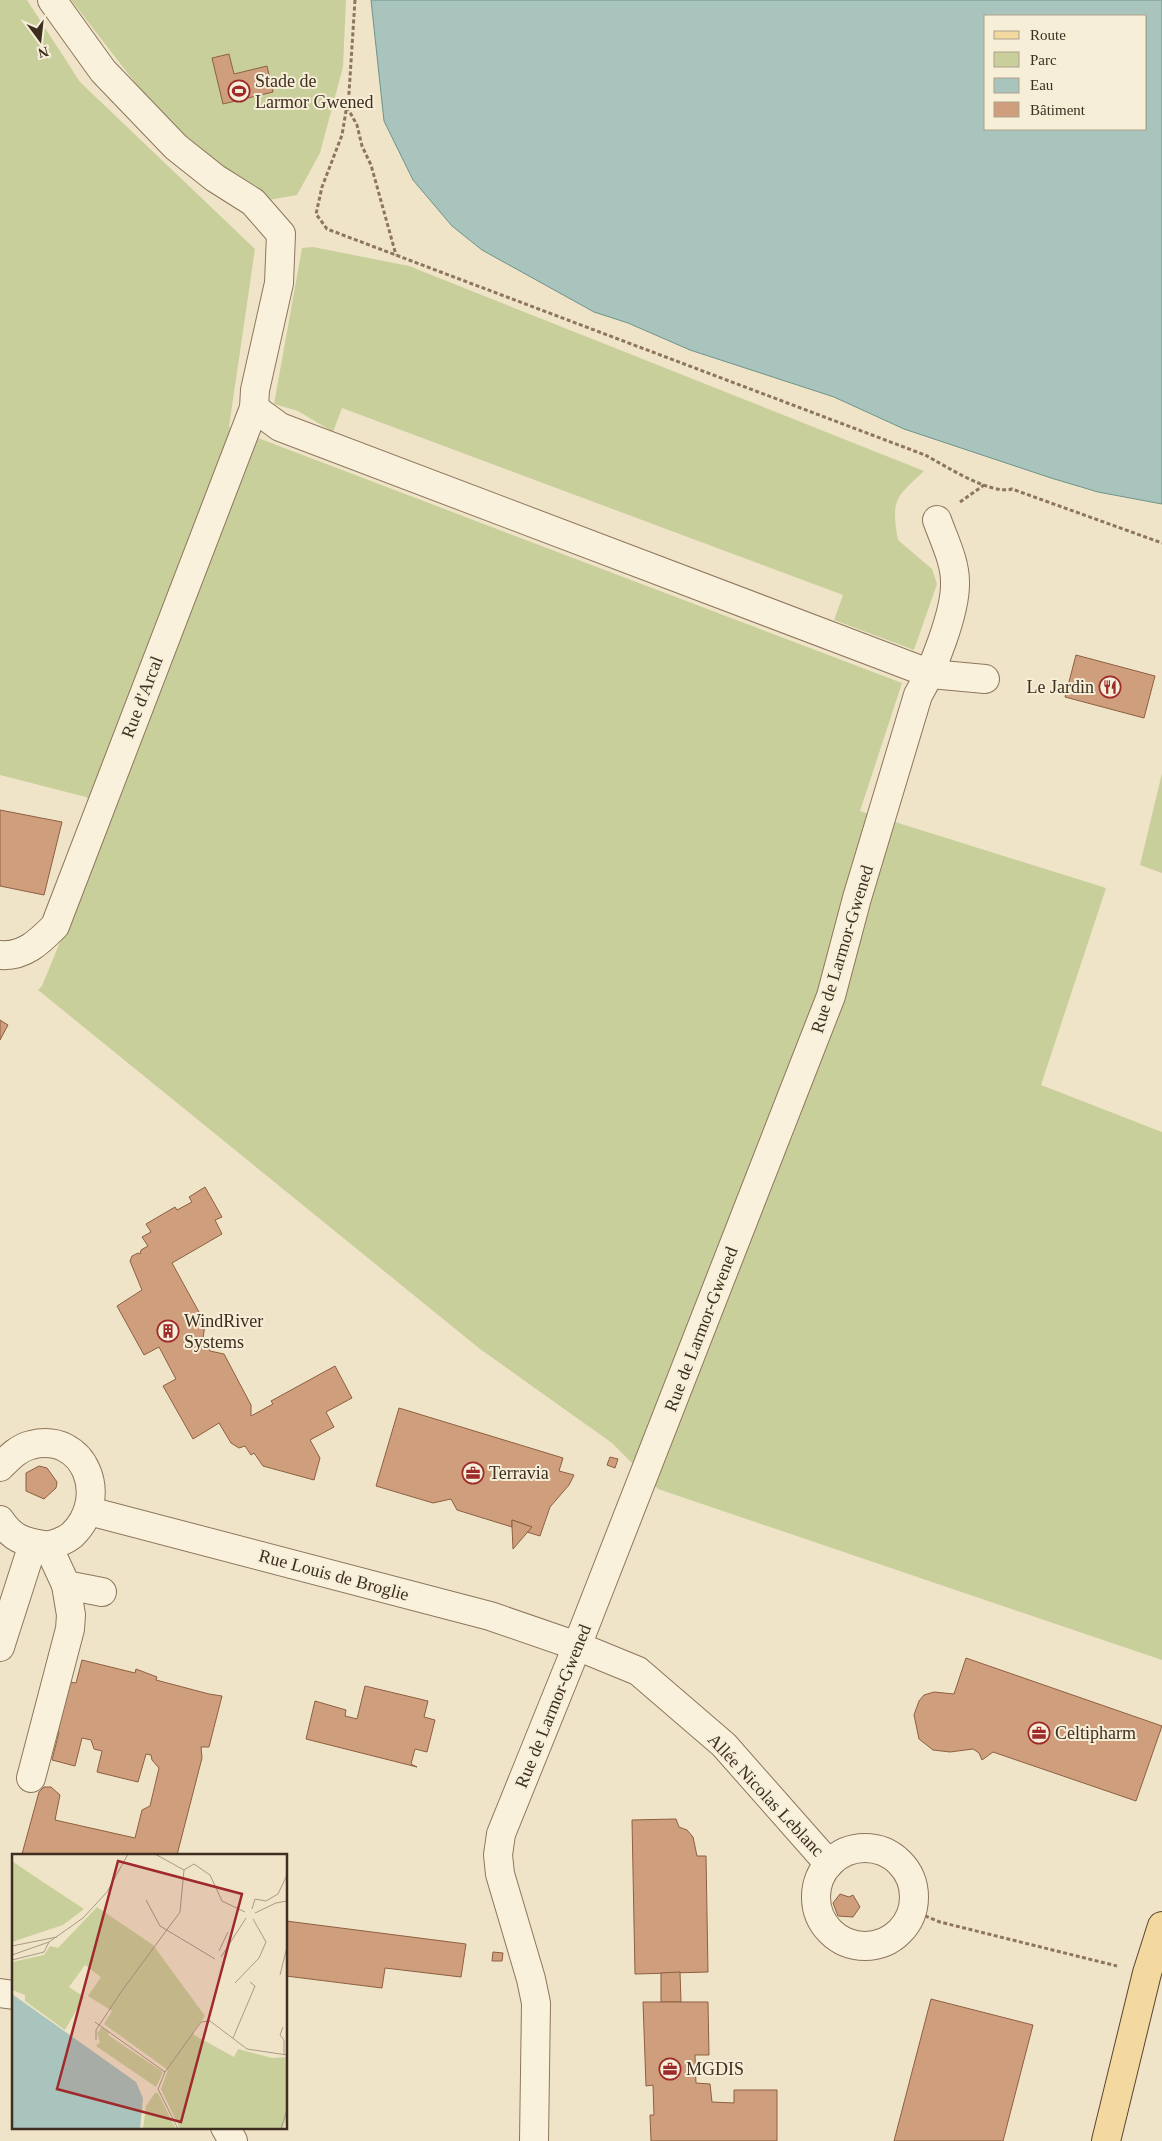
<svg xmlns="http://www.w3.org/2000/svg" width="1162" height="2141" font-family="'Times New Roman',serif">
<rect width="100%" height="100%" fill="#f0e4c8"/>
<g fill="#c9cf9b">
<path d="M 0,0 L 27,0 L 80,82 L 255,249 L 229,427 L 902,683 L 860,811 L 1106,888 L 1041,1085 L 1162,1132 L 1162,1660 L 658,1489 L 612,1443 L 480,1349 L 38,990 L 42,986 L 110,819 L 86,797 L 0,775 Z"/>
<path d="M 71,0 L 346,0 L 343,67 L 320,153 L 297,195 L 263,201 L 160,115 Z"/>
<path d="M 313,247 L 409,266 L 924,471 C 895,498 891,500 898,540 L 932,569 L 937,584 L 914,650 L 834,620 L 843,595 L 342,408 L 333,432 L 298,411 L 274,404 L 302,248 Z"/>
<path d="M 1162,773 L 1162,873 L 1140,865 Z"/>
</g>
<path fill="#a9c4bc" stroke="#6f938a" fill-rule="evenodd" d="M 371,0 L 1162,0 L 1162,504 L 1098,492 L 1051,478 L 904,429 L 834,397 L 690,350 L 628,323 L 594,312 L 482,250 L 452,226 L 413,180 L 384,121 ZM 986,16 L 1146,16 L 1146,129 L 986,129 Z"/>
<g fill="#cf9f7d" stroke="#8d5f41">
<path d="M 229,54 L 234,74 L 267,66 L 273,92 L 223,104 L 212,58 Z"/>
<path d="M 1076,655 L 1155,676 L 1144,718 L 1065,697 Z"/>
<path d="M 0,810 L 62,822 L 44,895 L 0,886 Z"/>
<path d="M 0,1020 L 8,1025 L 0,1040 Z"/>
<path d="M 205,1187 L 222,1217 L 215,1220 L 222,1234 L 172,1263 L 205,1323 L 203,1339 L 210,1351 L 224,1354 L 251,1405 L 251,1416 L 273,1404 L 271,1401 L 335,1366 L 352,1398 L 326,1412 L 334,1427 L 310,1440 L 320,1458 L 314,1480 L 263,1466 L 254,1453 L 251,1455 L 245,1446 L 239,1448 L 231,1443 L 219,1423 L 193,1439 L 163,1386 L 176,1379 L 159,1347 L 144,1355 L 117,1306 L 142,1290 L 130,1261 L 132,1256 L 138,1253 L 140,1254 L 141,1250 L 148,1246 L 142,1237 L 151,1232 L 146,1224 L 175,1207 L 177,1210 L 192,1202 L 189,1197 Z"/>
<path d="M 399,1408 L 563,1458 L 559,1471 L 574,1475 L 569,1485 L 550,1507 L 540,1536 L 527,1532 L 532,1527 L 512,1520 L 512,1527 L 457,1510 L 451,1499 L 433,1503 L 376,1486 Z"/>
<path d="M 610,1457 L 618,1459 L 615,1468 L 607,1465 Z"/>
<path d="M 39,1466 L 47,1468 L 57,1482 L 56,1488 L 44,1499 L 26,1491 L 26,1473 Z"/>
<path d="M 512,1520 L 532,1527 L 513,1549 L 512,1527 Z"/>
<path d="M 966,1658 L 1162,1726 L 1136,1801 L 993,1752 L 982,1760 L 979,1753 L 973,1749 L 950,1752 L 933,1750 L 919,1739 L 914,1715 L 919,1701 L 924,1695 L 934,1692 L 954,1694 Z"/>
<path d="M 82,1660 L 135,1673 L 136,1669 L 157,1677 L 156,1680 L 209,1694 L 222,1696 L 209,1747 L 201,1747 L 202,1758 L 177,1855 L 22,1854 L 39,1792 L 44,1787 L 51,1787 L 60,1795 L 55,1820 L 135,1838 L 142,1810 L 150,1806 L 159,1768 L 152,1760 L 151,1755 L 146,1754 L 138,1782 L 97,1772 L 102,1751 L 94,1749 L 91,1740 L 82,1738 L 75,1766 L 52,1760 L 59,1732 L 56,1729 L 68,1682 L 76,1683 Z"/>
<path d="M 365,1686 L 428,1701 L 424,1717 L 435,1720 L 427,1752 L 415,1749 L 411,1764 L 417,1767 L 306,1739 L 315,1701 L 346,1710 L 345,1716 L 357,1719 Z"/>
<path d="M 676,1819 L 679,1827 L 687,1830 L 693,1837 L 697,1856 L 706,1856 L 708,1972 L 635,1974 L 632,1820 Z"/>
<path d="M 840,1894 L 849,1897 L 853,1895 L 860,1907 L 853,1917 L 838,1916 L 833,1903 Z"/>
<path d="M 286,1921 L 466,1944 L 461,1977 L 385,1968 L 382,1988 L 286,1976 Z"/>
<path d="M 493,1952 L 503,1953 L 502,1961 L 492,1961 Z"/>
<path d="M 680,1972 L 681,2002 L 661,2002 L 661,1973 Z"/>
<path d="M 931,1999 L 1033,2025 L 1003,2141 L 894,2141 Z"/>
<path d="M 643,2002 L 708,2002 L 709,2055 L 695,2055 L 696,2083 L 710,2084 L 712,2102 L 734,2103 L 734,2090 L 777,2090 L 777,2141 L 651,2141 L 650,2115 L 654,2115 L 653,2085 L 646,2086 Z"/>
</g>
<g fill="none" stroke-linecap="round" stroke-linejoin="round">
<g stroke="#8d765c" stroke-width="30">
<g id="minor">
<path d="M 254,408 L 280,427 L 931,674 L 985,679"/>
<path d="M 0,955 C 24,957 39,942 55,926 L 254,408 L 255,390 L 279,283 L 281,234 L 253,202 L 215,178 L 176,147 L 103,71 L 52,0"/>
<path d="M 0,1467 C 9,1458 18,1448 31,1445 C 85,1431 111,1498 72,1535 C 66,1540 53,1546 44,1545 C 23,1542 12,1538 0,1520"/>
<path d="M 89,1511 L 490,1616 L 577,1646 L 638,1671 L 724,1745 L 829,1864"/>
<path d="M 48,1546 L 66,1585 L 102,1592"/>
<path d="M 0,1647 L 33,1544"/>
<path d="M 31,1778 L 70,1629 L 71,1615 L 66,1585"/>
<circle cx="865" cy="1897" r="49"/>
<path d="M 0,1993 L 14,1995"/>
<path d="M 225,2127 L 233,2141"/>
<path d="M 534,2141 L 536,2003 L 531,1979 L 500,1874 L 498,1855 L 501,1834 L 577,1646 L 831,996 L 857,898 L 918,695 C 933,670 956,611 955,582 C 955,561 944,540 937,520"/>
</g>
</g>
<g stroke="#5b4430" stroke-width="30">
<path id="major" d="M 1106,2141 L 1147,1973 L 1162,1926"/>
</g>
<g stroke="#8d765c" stroke-width="3" stroke-dasharray="4 2.5" stroke-linecap="butt">
<path d="M 355,0 L 349,93 L 342,135 L 322,187 L 316,214 L 327,229 L 925,455 C 946,466 990,495 1012,489 L 1162,543"/>
<path d="M 347,107 L 357,125 L 362,146 L 371,165 L 396,255"/>
<path d="M 960,502 L 984,485"/>
<path d="M 913,1911 L 940,1922 L 1117,1966"/>
</g>
<use href="#minor" stroke="#faf1dc" stroke-width="28"/>
<use href="#major" stroke="#f3d9a0" stroke-width="28"/>
</g>
<defs>
<g id="stadium-ring" transform="scale(1.125)"><circle r="9.5" fill="#f7eed8" stroke="#9e2a2b" stroke-width="1.5"/><path d="M0-5a6.5 5 0 1 0 0 10a6.5 5 0 1 0 0-10ZM-3.5-1.8h7v3.6h-7Z" fill="#9e2a2b"/></g>
<g id="restaurant-ring" transform="scale(1.125)"><circle r="9.5" fill="#f7eed8" stroke="#9e2a2b" stroke-width="1.5"/><path d="M-5-6h1v4h1v-4h1v4h1v-4h1v5L-1.5 .5V6h-2V.5L-5-1ZM5-6V6H3V1.5H1.5Q1.5-4 5-6Z" fill="#9e2a2b"/></g>
<g id="building-ring" transform="scale(1.125)"><circle r="9.5" fill="#f7eed8" stroke="#9e2a2b" stroke-width="1.5"/><path d="M-4-6H4V6H1V3H-1V6H-4ZM-2.5-4.3h1.7v1.8h-1.7ZM.8-4.3h1.7v1.8H.8ZM-2.5-1h1.7V.8h-1.7ZM.8-1h1.7V.8H.8Z" fill="#9e2a2b"/></g>
<g id="office-ring" transform="scale(1.125)"><circle r="9.5" fill="#f7eed8" stroke="#9e2a2b" stroke-width="1.5"/><path d="M-6-3h4V-5.5h4V-3h4V5H-6ZM-1-4.5V-3h2v-1.5ZM-6 0V1H6V0Z" fill="#9e2a2b"/></g>
</defs>
<g fill-rule="evenodd">
<use href="#stadium-ring" x="239" y="91"/>
<use href="#restaurant-ring" x="1110" y="687"/>
<use href="#building-ring" x="168" y="1331"/>
<use href="#office-ring" x="473" y="1473"/>
<use href="#office-ring" x="1039" y="1733"/>
<use href="#office-ring" x="670" y="2069"/>
</g>
<g text-anchor="middle" dominant-baseline="central" stroke-width="4" stroke-linejoin="round" paint-order="stroke">
<g font-size="18" fill="#3d2e20" stroke="#f7eed8" text-anchor="start">
<text x="255" y="81">Stade de<tspan x="255" dy="21">Larmor Gwened</tspan></text>
<text x="1094" y="687" text-anchor="end">Le Jardin</text>
<text x="184" y="1321">WindRiver<tspan x="184" dy="21">Systems</tspan></text>
<text x="489" y="1473">Terravia</text>
<text x="1055" y="1733">Celtipharm</text>
<text x="686" y="2069">MGDIS</text>
</g>
<g font-size="18" fill="#3d2e20" stroke="#f7eed8">
<text transform="translate(142 697) rotate(-69)">Rue d'Arcal</text>
<text transform="translate(842 949) rotate(-73)">Rue de Larmor-Gwened</text>
<text transform="translate(701 1329) rotate(-69)">Rue de Larmor-Gwened</text>
<text transform="translate(334 1575) rotate(15)">Rue Louis de Broglie</text>
<text transform="translate(553 1706) rotate(-68)">Rue de Larmor-Gwened</text>
<text transform="translate(766 1795) rotate(47)">Allée Nicolas Leblanc</text>
</g>
</g>
<g transform="translate(12 1854)">
<rect width="275" height="275" fill="#f0e4c8"/>
<path d="M 0,7 L 22,22 L 72,55 L 51,71 L 0,88 ZM 85,53 L 141,91 L 193,162 L 181,178 L 182,181 L 222,203 L 226,195 L 260,204 L 275,203 L 275,261 L 271,275 L 168,275 L 149,235 L 156,216 L 92,170 L 100,157 L 76,142 L 89,123 L 73,111 L 57,133 L 72,143 L 53,176 L 13,147 L 13,141 L 0,136 L 0,108 L 32,101 L 38,92 L 46,94 ZM 90,173 L 97,178 L 96,181 L 151,218 L 144,233 L 84,192 L 88,188 L 85,179 ZM 143,239 L 146,239 L 164,275 L 131,275 L 134,252 Z" fill="#c9cf9b"/>
<path d="M 0,140 L 124,228 L 131,244 L 128,275 L 0,275 Z" fill="#a9c4bc"/>
<path fill="none" stroke="#a89b85" stroke-width="1" d="M 143,0 L 172,16M 172,16 L 182,10 L 198,21 L 210,47 L 233,58M 134,46 L 148,72 L 203,105M 240,55 L 243,45 L 254,47 L 266,40 L 275,21M 243,59 L 264,49 L 275,47M 0,92 L 45,83M 207,97 L 216,78M 0,101 L 37,88 L 71,64 L 95,38 L 116,0M 209,103 L 234,64M 0,106 L 32,98 L 37,88M 268,121 L 275,93M 223,129 L 247,104 L 254,88 L 241,65M 83,168 L 153,218M 271,173 L 268,181 L 272,186 L 272,201M 221,184 L 243,132 L 238,128M 84,186 L 84,176 L 109,138 L 168,58 L 172,16M 166,275 L 146,235 L 153,218 L 189,168 L 198,167 L 235,195 L 275,201M 269,275 L 275,255"/>
<path fill="#9e2a2b" fill-opacity="0.15" stroke="#9e2a2b" stroke-width="2.5" d="M 106,7 L 230,40 L 169,268 L 45,235 Z"/>
<rect width="275" height="275" fill="none" stroke="#3d2e20" stroke-width="2.5"/>
</g>
<rect x="984" y="15" width="162" height="115" fill="#f7eed8" stroke="#ada18e"/>
<rect x="994" y="31" width="25" height="8" fill="#f3d9a0" stroke="#ada18e"/>
<text x="1030" y="40" font-size="15" fill="#3d2e20">Route</text>
<rect x="994" y="52" width="25" height="15" fill="#c9cf9b" stroke="#ada18e"/>
<text x="1030" y="65" font-size="15" fill="#3d2e20">Parc</text>
<rect x="994" y="78" width="25" height="15" fill="#a9c4bc" stroke="#ada18e"/>
<text x="1030" y="90" font-size="15" fill="#3d2e20">Eau</text>
<rect x="994" y="102" width="25" height="15" fill="#cf9f7d" stroke="#ada18e"/>
<text x="1030" y="115" font-size="15" fill="#3d2e20">Bâtiment</text>
<g transform="translate(40 40) rotate(165)" stroke="#f7eed8" stroke-width="4" paint-order="stroke">
<path d="M0-4L9 19L0 12L-9 19Z" fill="#3d2e20"/>
<text y="-8" font-size="14" font-weight="bold" text-anchor="middle" fill="#3d2e20">N</text>
</g>
</svg>
